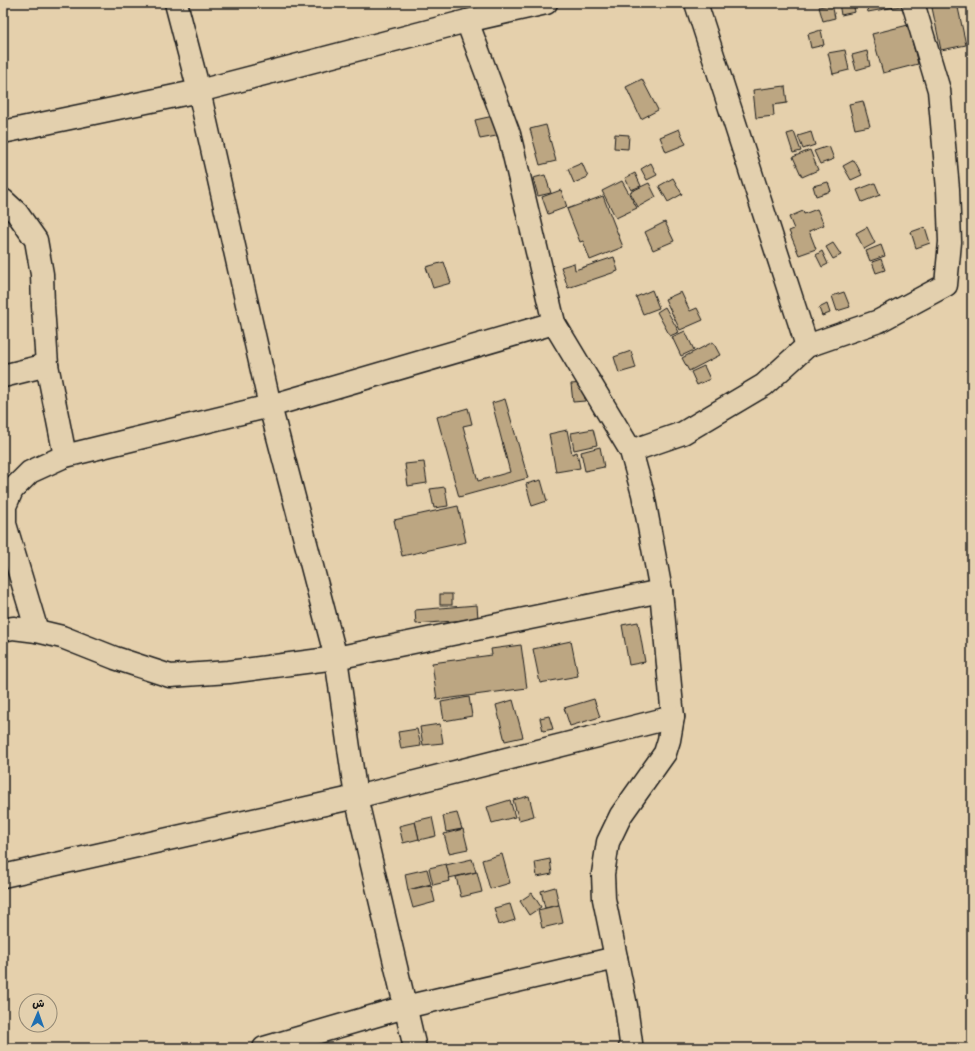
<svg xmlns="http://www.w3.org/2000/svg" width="975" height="1051" font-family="'Balsamiq Sans','Playpen Sans Arabic',sans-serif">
<rect width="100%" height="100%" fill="#e5d0ac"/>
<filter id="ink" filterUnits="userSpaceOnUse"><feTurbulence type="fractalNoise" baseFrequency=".025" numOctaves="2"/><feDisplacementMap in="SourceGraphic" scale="8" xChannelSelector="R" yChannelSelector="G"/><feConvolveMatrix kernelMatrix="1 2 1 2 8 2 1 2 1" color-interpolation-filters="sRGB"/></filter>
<g filter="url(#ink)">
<g fill="#bca682" stroke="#1c1c1c">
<path d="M 839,3 L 853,3 L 855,12 L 841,15 Z"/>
<path d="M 866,3 L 905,3 L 906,5 L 868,12 Z"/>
<path d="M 931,3 L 957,3 L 966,45 L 941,50 Z"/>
<path d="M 832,4 L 835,18 L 823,21 L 819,7 Z"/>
<path d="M 908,25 L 918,64 L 883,73 L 872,34 Z"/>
<path d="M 821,30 L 824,45 L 811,48 L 808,34 Z"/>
<path d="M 845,50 L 849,70 L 833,74 L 828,53 Z"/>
<path d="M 867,51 L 870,66 L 856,70 L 852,55 Z"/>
<path d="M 642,79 L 658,110 L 641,119 L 626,87 Z"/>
<path d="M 785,86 L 787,103 L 773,105 L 774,116 L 756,118 L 753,90 Z"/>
<path d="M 863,101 L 870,126 L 855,129 L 849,104 Z"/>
<path d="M 498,115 L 502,135 L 480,139 L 475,120 Z"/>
<path d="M 546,125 L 556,161 L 540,165 L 530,129 Z"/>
<path d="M 679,129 L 686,144 L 666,152 L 660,137 Z"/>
<path d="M 794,132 L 801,151 L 793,153 L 787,134 Z"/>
<path d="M 811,132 L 815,145 L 803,149 L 798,136 Z"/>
<path d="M 615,134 L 629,135 L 628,149 L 614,148 Z"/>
<path d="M 829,146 L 834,159 L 820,164 L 814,151 Z"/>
<path d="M 810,150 L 818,170 L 802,177 L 793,157 Z"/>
<path d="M 854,160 L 862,175 L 851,180 L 843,166 Z"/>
<path d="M 582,163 L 588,177 L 574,183 L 568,169 Z"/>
<path d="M 651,163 L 657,175 L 647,180 L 641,169 Z"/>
<path d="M 635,173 L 641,186 L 631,190 L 625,178 Z"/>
<path d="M 545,175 L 551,193 L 538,196 L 533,178 Z"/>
<path d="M 673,178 L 682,194 L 668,202 L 659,186 Z"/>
<path d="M 622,181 L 637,208 L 616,218 L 602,191 Z"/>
<path d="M 828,182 L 831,191 L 816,196 L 813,186 Z"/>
<path d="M 649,183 L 656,197 L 638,207 L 630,192 Z"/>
<path d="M 875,183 L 880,195 L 862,202 L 857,190 Z"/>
<path d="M 561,190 L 567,207 L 548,214 L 542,197 Z"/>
<path d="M 603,196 L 623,247 L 590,260 L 583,241 L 580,242 L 567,209 Z"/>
<path d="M 817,209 L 824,225 L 809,231 L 816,249 L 799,255 L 789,231 L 794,229 L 789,217 L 803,211 L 804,214 Z"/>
<path d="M 665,222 L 674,241 L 653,250 L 645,232 Z"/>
<path d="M 867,227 L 875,243 L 864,249 L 856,233 Z"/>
<path d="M 925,227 L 930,243 L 916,248 L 911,232 Z"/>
<path d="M 833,243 L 841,255 L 833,259 L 826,247 Z"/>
<path d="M 881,245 L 885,256 L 870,261 L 866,251 Z"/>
<path d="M 822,251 L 828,264 L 822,267 L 816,255 Z"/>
<path d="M 614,257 L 618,271 L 568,288 L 561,267 L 574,263 L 575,270 Z"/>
<path d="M 881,259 L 885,270 L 876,273 L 872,262 Z"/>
<path d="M 444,262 L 451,283 L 433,288 L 426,267 Z"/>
<path d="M 652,290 L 659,308 L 643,314 L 636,297 Z"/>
<path d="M 681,292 L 690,311 L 697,308 L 703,320 L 680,330 L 665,299 Z"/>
<path d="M 844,292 L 850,307 L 837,311 L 832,296 Z"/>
<path d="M 827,304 L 830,313 L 822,316 L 819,308 Z"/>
<path d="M 665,307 L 679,332 L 670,336 L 657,312 Z"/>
<path d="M 685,331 L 694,350 L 681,356 L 672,337 Z"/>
<path d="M 713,342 L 720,355 L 689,371 L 682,358 Z"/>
<path d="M 631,351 L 636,368 L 619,373 L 614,357 Z"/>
<path d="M 704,366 L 710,379 L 697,385 L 691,372 Z"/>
<path d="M 584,383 L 585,401 L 573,402 L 571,384 Z"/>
<path d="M 505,399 L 528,478 L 459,497 L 437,417 L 468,408 L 472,424 L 463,426 L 478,481 L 510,472 L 492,403 Z"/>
<path d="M 593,429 L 597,445 L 574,450 L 571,433 Z"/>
<path d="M 567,430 L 572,454 L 577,452 L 580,468 L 556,472 L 549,434 Z"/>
<path d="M 600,447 L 604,467 L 585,471 L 581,452 Z"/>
<path d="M 424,462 L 427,483 L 408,486 L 405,464 Z"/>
<path d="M 541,480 L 547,501 L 532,506 L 526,484 Z"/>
<path d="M 445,487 L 448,506 L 434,508 L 430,489 Z"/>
<path d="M 458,506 L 466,542 L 402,556 L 394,520 Z"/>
<rect x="440" y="594" width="12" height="11"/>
<path d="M 477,605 L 478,619 L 416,624 L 415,610 Z"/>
<path d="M 638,622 L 645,662 L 629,665 L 622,625 Z"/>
<path d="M 571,641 L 578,676 L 540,683 L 533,649 Z"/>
<path d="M 521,645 L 527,688 L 437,700 L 432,663 L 492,655 L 491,649 Z"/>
<path d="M 469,697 L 472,716 L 444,721 L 441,702 Z"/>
<path d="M 594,699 L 600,717 L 570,726 L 564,708 Z"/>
<path d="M 513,700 L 523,737 L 505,741 L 496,705 Z"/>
<path d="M 549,716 L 553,729 L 543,731 L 540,718 Z"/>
<path d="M 440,724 L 443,743 L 423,745 L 420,727 Z"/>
<path d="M 417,729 L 421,746 L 401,749 L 398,732 Z"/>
<path d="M 529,796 L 534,816 L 519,820 L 513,800 Z"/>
<path d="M 510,800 L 515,817 L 492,823 L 487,807 Z"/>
<path d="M 457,813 L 462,829 L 446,832 L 443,816 Z"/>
<path d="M 432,817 L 436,836 L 419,840 L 415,821 Z"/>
<path d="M 415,822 L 419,839 L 403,843 L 399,826 Z"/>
<path d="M 463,829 L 468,849 L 449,853 L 444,834 Z"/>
<path d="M 502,854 L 510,883 L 490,889 L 482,860 Z"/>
<path d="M 472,859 L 476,872 L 449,878 L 446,865 Z"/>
<path d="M 550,859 L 552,874 L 537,877 L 535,862 Z"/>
<path d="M 446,864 L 450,881 L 433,885 L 429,868 Z"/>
<path d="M 427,869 L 431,884 L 408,890 L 405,874 Z"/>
<path d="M 477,872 L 482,892 L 461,897 L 456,877 Z"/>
<path d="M 431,885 L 435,902 L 413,908 L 408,890 Z"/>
<path d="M 555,887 L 559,905 L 545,908 L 541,891 Z"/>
<path d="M 532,893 L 541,907 L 529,915 L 520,901 Z"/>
<path d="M 510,904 L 515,920 L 499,925 L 494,908 Z"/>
<path d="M 559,905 L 563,923 L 542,928 L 538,910 Z"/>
</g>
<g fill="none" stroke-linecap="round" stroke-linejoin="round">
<g stroke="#1c1c1c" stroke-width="25">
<g id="street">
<path d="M 176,3 L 199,91 L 270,406 L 336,658 L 356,797 L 415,1048"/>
<path d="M 696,3 L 807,346"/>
<path d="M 467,21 L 509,134 L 554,323 L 631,451 L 643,494 L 661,591 L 673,717 L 669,740 L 665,753 L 621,815 L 608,842 L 603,874 L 604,899 L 626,1006 L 631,1043 L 630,1048"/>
<path d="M 3,132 L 199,91 L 467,21 L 546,3"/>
<path d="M 3,200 L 17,213 L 36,240 L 42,274 L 43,306 L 47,365 L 65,456"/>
<path d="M 3,376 L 47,365"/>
<path d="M 631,451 L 683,433 L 764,385 L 807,346 L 879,321 L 946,285 L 950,242 L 948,189 L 939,90 L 913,3"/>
<path d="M 3,630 L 13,628 L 37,631 L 62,637 L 115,658 L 170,676 L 229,672 L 336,658 L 661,591"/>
<path d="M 37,631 L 5,524 L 5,506 L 12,490 L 30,472 L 65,456 L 270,406 L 554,323"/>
<path d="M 3,876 L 356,797 L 673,717"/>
<path d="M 264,1048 L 405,1007 L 616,958"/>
</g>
</g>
<use href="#street" stroke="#e3d0ae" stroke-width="22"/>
</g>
</g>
<rect width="975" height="1051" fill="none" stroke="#e3d0ae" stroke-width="16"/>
<rect x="8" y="8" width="959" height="1035" fill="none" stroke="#1c1c1c" stroke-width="1.5" filter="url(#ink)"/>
<g transform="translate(38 1013) rotate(2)"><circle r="19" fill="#e3d0ae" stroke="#938874"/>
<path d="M0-3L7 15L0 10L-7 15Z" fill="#1f6fb2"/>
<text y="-6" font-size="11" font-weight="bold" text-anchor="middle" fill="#1c1c1c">ش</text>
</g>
</svg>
